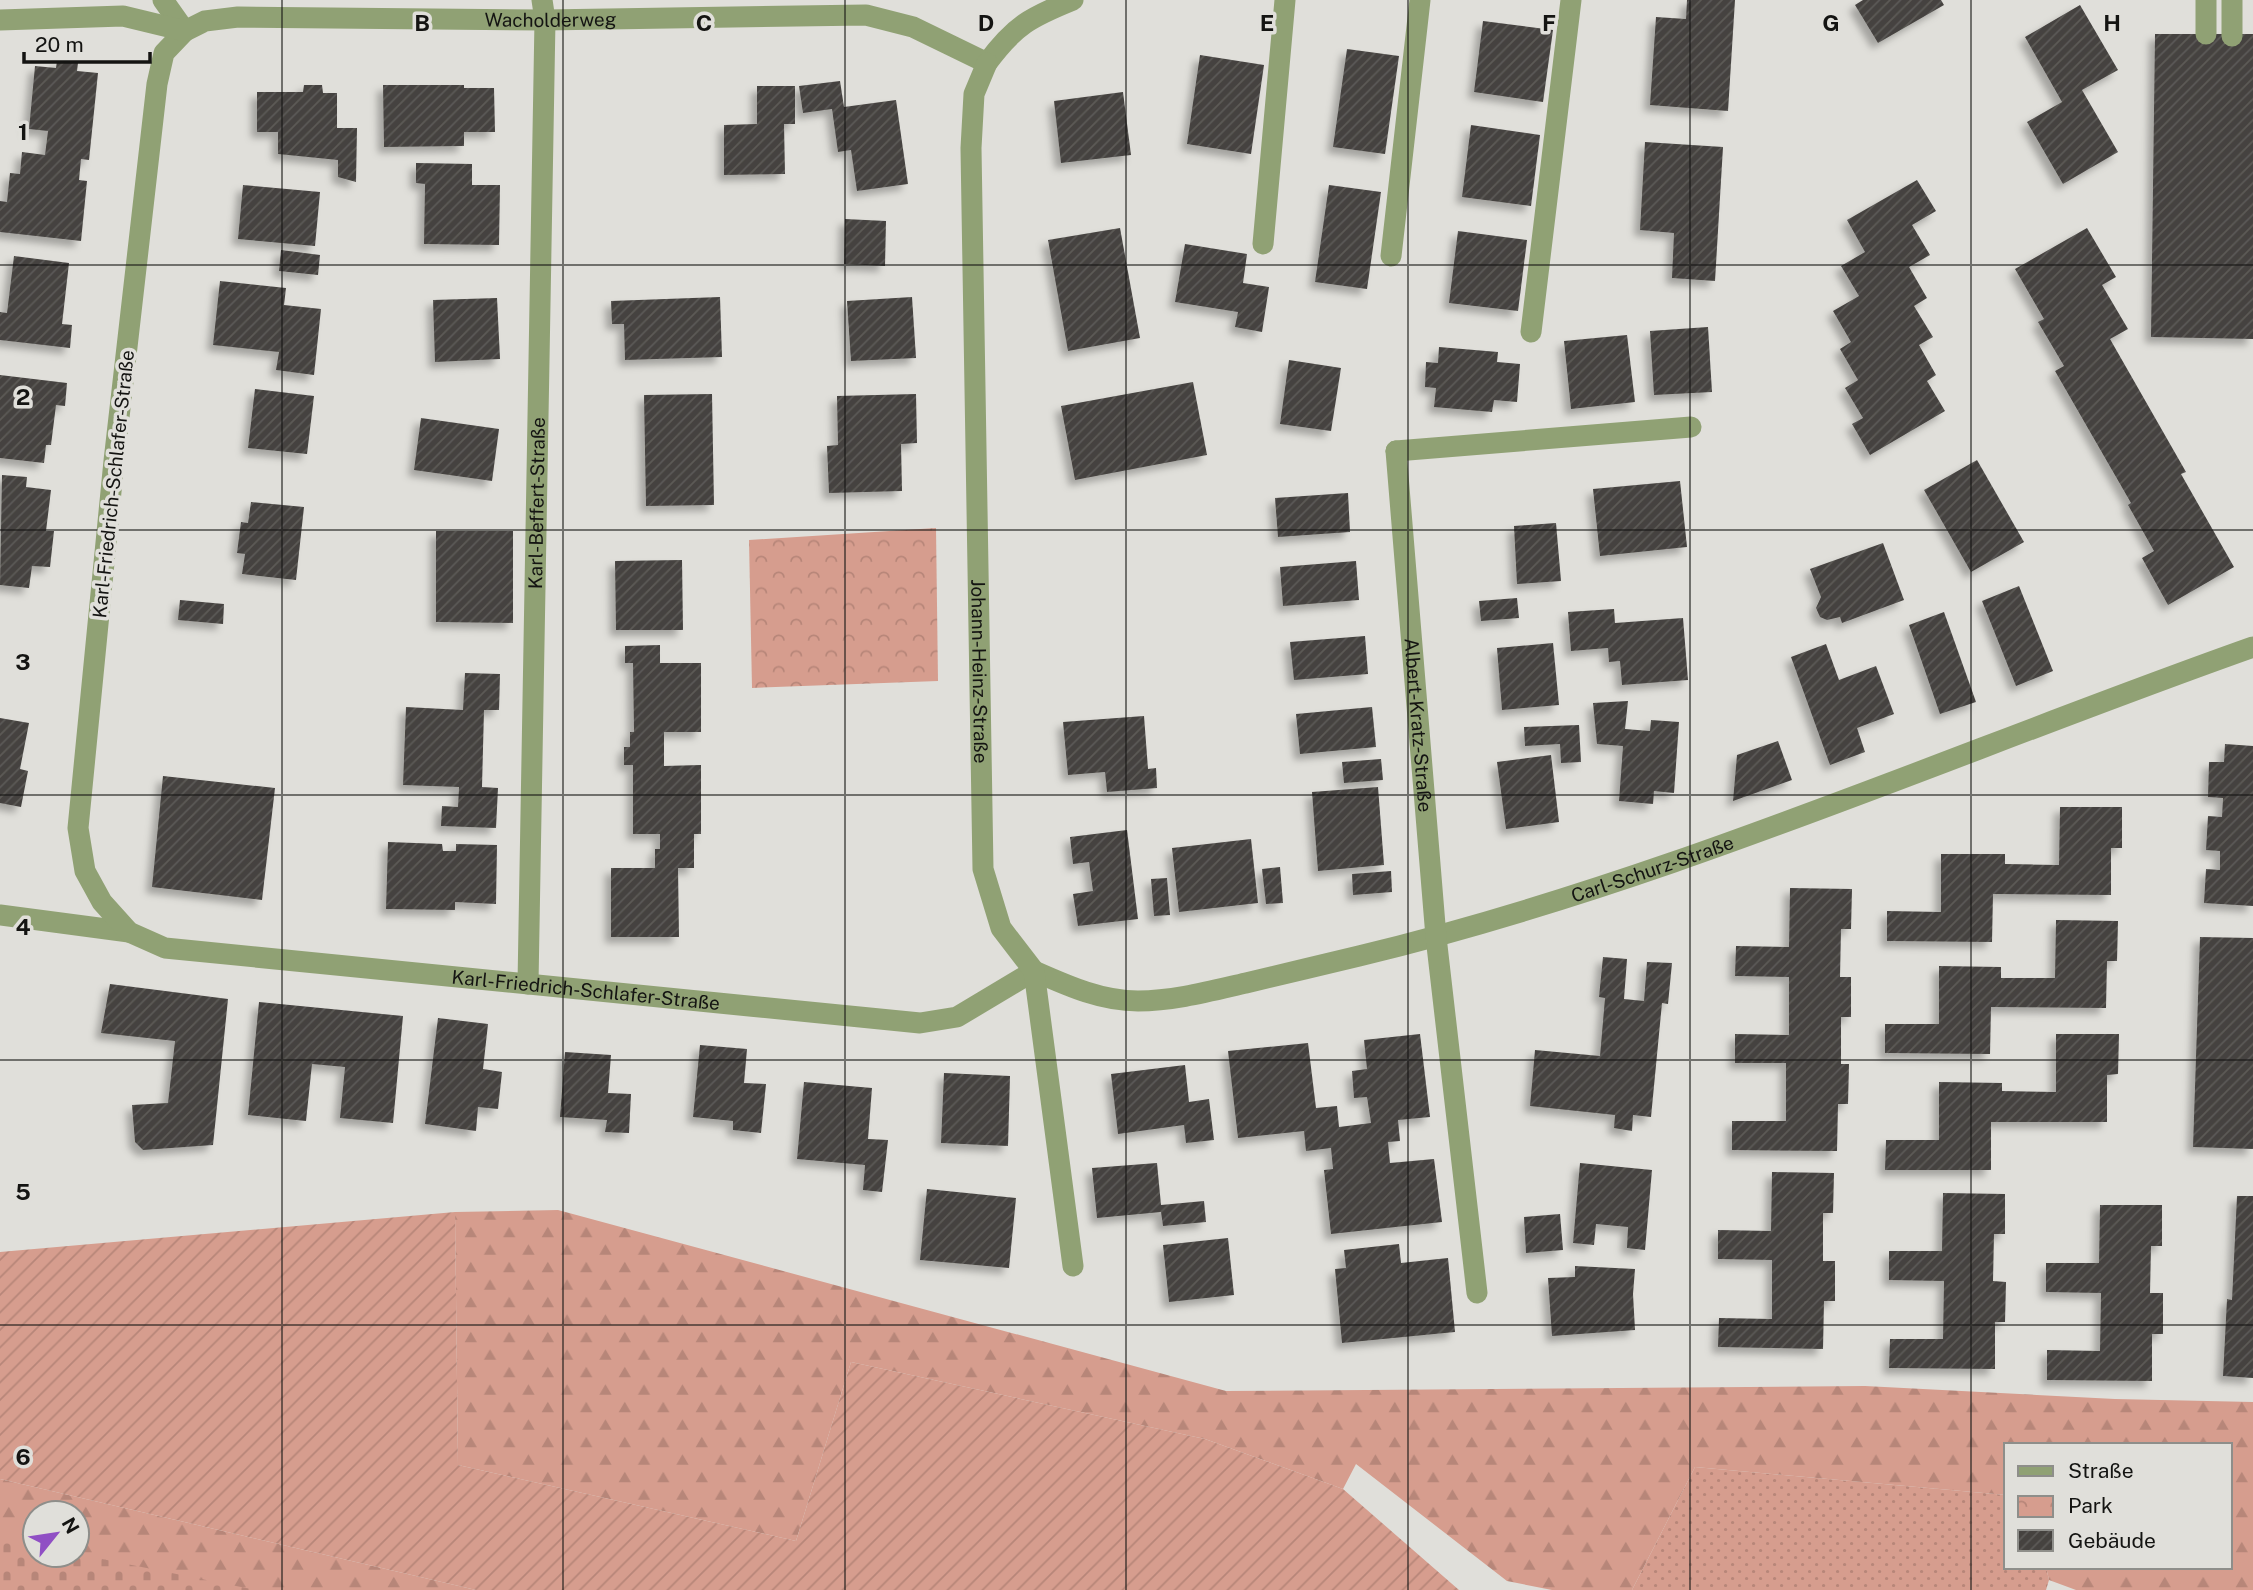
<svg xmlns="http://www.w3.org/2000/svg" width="2253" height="1590" font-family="'Public Sans',sans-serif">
<defs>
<pattern id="grass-dots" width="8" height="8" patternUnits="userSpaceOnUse" patternTransform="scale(1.75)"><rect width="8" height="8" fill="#d69d8e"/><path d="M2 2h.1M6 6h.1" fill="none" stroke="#b78679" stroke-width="1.8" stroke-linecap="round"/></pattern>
<pattern id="forest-firs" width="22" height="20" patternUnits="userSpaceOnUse" patternTransform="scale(1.75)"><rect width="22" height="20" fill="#d69d8e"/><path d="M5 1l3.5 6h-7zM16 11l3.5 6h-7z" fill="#b78679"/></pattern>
<pattern id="cemetery-stones" width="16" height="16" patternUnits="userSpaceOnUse" patternTransform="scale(1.75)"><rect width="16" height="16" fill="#d69d8e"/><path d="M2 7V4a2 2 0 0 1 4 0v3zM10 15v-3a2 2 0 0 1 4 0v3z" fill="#b78679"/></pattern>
<pattern id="park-crowns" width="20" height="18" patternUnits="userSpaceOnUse" patternTransform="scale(1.75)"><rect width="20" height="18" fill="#d69d8e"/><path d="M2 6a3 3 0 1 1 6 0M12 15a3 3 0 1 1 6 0" fill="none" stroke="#b78679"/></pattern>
<pattern id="garden-furrows" width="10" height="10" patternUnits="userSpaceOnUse" patternTransform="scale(1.75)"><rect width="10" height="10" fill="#d69d8e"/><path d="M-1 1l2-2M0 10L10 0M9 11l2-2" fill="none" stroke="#b78679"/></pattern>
<pattern id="building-hatch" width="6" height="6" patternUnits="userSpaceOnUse" patternTransform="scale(1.75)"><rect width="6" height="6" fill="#45423f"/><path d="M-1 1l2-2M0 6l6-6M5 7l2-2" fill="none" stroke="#5c5a57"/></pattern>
<filter id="shadow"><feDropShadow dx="-6" dy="6" stdDeviation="3.5" flood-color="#0004"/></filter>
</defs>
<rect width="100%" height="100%" fill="#e0dfda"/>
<path fill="url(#grass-dots)" d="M 1695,1467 L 2006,1495 L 2006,1567 L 2046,1567 L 2049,1580 L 2046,1590 L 1632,1590 Z"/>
<g fill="url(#forest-firs)" fill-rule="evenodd">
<path d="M 558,1210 L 1226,1391 L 1865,1386 L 2115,1399 L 2253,1402 L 2253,1590 L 2076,1590 L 2049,1580 L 2046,1567 L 2230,1567 L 2230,1445 L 2006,1445 L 2006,1495 L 1695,1467 L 1632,1590 L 1552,1590 L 1507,1581 L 1356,1464 L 1343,1489 L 1205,1439 L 851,1362 L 796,1541 L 458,1465 L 455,1212 Z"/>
<path d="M 0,1479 L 476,1590 L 0,1590 ZM 35,1513 L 77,1513 L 77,1555 L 35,1555 Z"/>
</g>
<path fill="url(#cemetery-stones)" d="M 0,1539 L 35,1546 L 35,1555 L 77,1554 L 256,1590 L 0,1590 Z"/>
<path fill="url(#park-crowns)" d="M 936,528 L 938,681 L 752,688 L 749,540 Z"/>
<path fill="url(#garden-furrows)" d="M 455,1212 L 458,1465 L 796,1541 L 851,1362 L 1205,1439 L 1343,1489 L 1459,1590 L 476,1590 L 0,1479 L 0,1252 Z"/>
<g fill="url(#building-hatch)" filter="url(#shadow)">
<path d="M 1687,0 L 1735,0 L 1728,111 L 1650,105 L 1656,17 L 1686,19 Z"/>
<path d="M 1863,0 L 1941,0 L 1944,5 L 1878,43 L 1855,5 Z"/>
<path d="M 2080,5 L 2118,70 L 2082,90 L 2118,152 L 2063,184 L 2027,122 L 2062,102 L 2025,37 Z"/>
<path d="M 1483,21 L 1553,30 L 1543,102 L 1474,92 Z"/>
<path d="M 2155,34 L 2253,34 L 2253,339 L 2151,337 Z"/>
<path d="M 1347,49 L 1399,56 L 1385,154 L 1333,147 Z"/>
<path d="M 1200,55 L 1264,65 L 1251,154 L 1187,144 Z"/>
<path d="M 57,61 L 78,63 L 77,71 L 98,73 L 89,160 L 81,159 L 79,180 L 87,181 L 81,241 L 0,232 L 0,201 L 7,202 L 10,173 L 20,174 L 22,152 L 45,155 L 48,131 L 29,129 L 35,66 L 56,68 Z"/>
<path d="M 840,81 L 844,107 L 896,100 L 908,184 L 857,191 L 851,150 L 838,152 L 832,109 L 803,113 L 799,86 Z"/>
<path d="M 304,85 L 322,85 L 323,93 L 337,93 L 337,128 L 357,128 L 356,182 L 338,177 L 338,160 L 278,154 L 278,132 L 257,132 L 257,92 L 303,92 Z"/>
<path d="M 383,85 L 464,85 L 464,88 L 494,88 L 495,132 L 464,132 L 464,146 L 384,147 Z"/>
<path d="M 757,86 L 795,86 L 795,124 L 784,124 L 785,174 L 724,175 L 724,125 L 757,124 Z"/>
<path d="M 1123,92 L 1131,155 L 1061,163 L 1054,101 Z"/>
<path d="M 1471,125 L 1540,135 L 1531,206 L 1462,197 Z"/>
<path d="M 1645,142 L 1723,147 L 1715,281 L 1672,278 L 1674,233 L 1640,230 Z"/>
<path d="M 416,163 L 472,164 L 472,185 L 500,185 L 499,245 L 424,244 L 425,184 L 416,183 Z"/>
<path d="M 1917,180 L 1936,211 L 1912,225 L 1930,255 L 1909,267 L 1927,298 L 1914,306 L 1933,337 L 1919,345 L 1936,375 L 1927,381 L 1945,411 L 1870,455 L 1852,424 L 1863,418 L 1845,388 L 1858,380 L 1840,349 L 1851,342 L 1833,311 L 1859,296 L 1841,266 L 1865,252 L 1847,220 Z"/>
<path d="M 243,185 L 320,192 L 315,246 L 238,239 Z"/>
<path d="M 1329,185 L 1381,192 L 1367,289 L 1315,282 Z"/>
<path d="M 845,219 L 886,221 L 885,266 L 844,264 Z"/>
<path d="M 1120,228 L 1140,338 L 1068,351 L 1048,240 Z"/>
<path d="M 2087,228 L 2116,277 L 2102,285 L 2128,329 L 2110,339 L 2186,472 L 2181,474 L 2234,567 L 2168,605 L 2142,558 L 2154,551 L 2128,505 L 2131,503 L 2055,371 L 2064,366 L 2038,322 L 2044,319 L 2015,269 Z"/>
<path d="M 1458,231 L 1527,240 L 1518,311 L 1449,303 Z"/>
<path d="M 1185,244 L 1247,254 L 1243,283 L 1269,287 L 1262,332 L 1235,327 L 1238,312 L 1175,302 Z"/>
<path d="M 281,250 L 320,255 L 318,275 L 279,271 Z"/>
<path d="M 14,256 L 69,263 L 62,324 L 72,325 L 70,348 L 0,340 L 0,312 L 7,313 Z"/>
<path d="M 220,281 L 286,288 L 284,305 L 321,309 L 314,375 L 276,370 L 279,352 L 213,345 Z"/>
<path d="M 720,297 L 722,357 L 625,360 L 624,324 L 612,324 L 611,301 Z"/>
<path d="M 912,297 L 916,358 L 851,361 L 847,301 Z"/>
<path d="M 497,298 L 500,359 L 435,362 L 433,300 Z"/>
<path d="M 1708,327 L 1712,392 L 1654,395 L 1650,331 Z"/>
<path d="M 1627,335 L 1635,402 L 1571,409 L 1564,341 Z"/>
<path d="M 1439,347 L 1498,352 L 1497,362 L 1520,364 L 1517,402 L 1494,400 L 1492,412 L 1434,407 L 1436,388 L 1425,387 L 1426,362 L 1438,363 Z"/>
<path d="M 1289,360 L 1341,368 L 1331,431 L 1280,424 Z"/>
<path d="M 0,375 L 67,383 L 65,406 L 56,405 L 51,445 L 46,445 L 44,463 L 0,458 Z"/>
<path d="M 1193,382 L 1207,455 L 1075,480 L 1061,406 Z"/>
<path d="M 255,389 L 314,396 L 307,454 L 248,448 Z"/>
<path d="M 712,394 L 714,505 L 646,506 L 644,395 Z"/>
<path d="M 916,394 L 917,443 L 901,444 L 902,491 L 829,493 L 827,446 L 838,445 L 837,396 Z"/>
<path d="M 421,418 L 499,429 L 492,481 L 414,470 Z"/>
<path d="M 1977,460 L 2024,542 L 1971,572 L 1924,490 Z"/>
<path d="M 2,475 L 27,477 L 26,487 L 51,490 L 46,531 L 54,531 L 50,567 L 32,566 L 29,588 L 0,585 Z"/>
<path d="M 1680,481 L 1687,547 L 1600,556 L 1593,489 Z"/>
<path d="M 1348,493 L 1350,532 L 1278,537 L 1275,498 Z"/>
<path d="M 251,502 L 304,507 L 296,580 L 242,574 L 245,554 L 237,553 L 241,522 L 248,523 Z"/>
<path d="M 1556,523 L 1561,581 L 1517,584 L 1514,526 Z"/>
<path d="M 436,531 L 513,531 L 513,623 L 436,622 Z"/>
<path d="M 1883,543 L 1904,600 L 1842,623 L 1840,617 L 1827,620 L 1820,617 L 1816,608 L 1821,597 L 1810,569 Z"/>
<path d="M 682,560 L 683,630 L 616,630 L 615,561 Z"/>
<path d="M 1356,561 L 1359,600 L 1283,606 L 1280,567 Z"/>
<path d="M 2019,586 L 2053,671 L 2016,686 L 1982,601 Z"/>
<path d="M 1517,598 L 1519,618 L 1481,621 L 1479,601 Z"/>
<path d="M 180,600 L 224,604 L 223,624 L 178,620 Z"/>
<path d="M 1614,609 L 1615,623 L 1683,618 L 1688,680 L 1622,685 L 1620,661 L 1609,662 L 1608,648 L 1571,651 L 1568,612 Z"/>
<path d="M 1944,612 L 1976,702 L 1940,714 L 1909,625 Z"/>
<path d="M 1365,636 L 1368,674 L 1294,680 L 1290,642 Z"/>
<path d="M 1553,643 L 1559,705 L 1502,710 L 1497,648 Z"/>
<path d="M 1826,644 L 1839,680 L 1876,666 L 1894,714 L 1857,728 L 1865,752 L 1830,765 L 1791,657 Z"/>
<path d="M 660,645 L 660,663 L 701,663 L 701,732 L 664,732 L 664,766 L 701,765 L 701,834 L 694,834 L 694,868 L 678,868 L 679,937 L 611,937 L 611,868 L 655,868 L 655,849 L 660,849 L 660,834 L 633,834 L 633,765 L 624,765 L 624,747 L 630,747 L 630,732 L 634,732 L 633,663 L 625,663 L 625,646 Z"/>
<path d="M 465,673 L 500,674 L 499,710 L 484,710 L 482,787 L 498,788 L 496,828 L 441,826 L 442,806 L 458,807 L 459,787 L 403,785 L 406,707 L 463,710 Z"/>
<path d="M 1628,701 L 1625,729 L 1650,731 L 1651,720 L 1679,722 L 1674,793 L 1654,791 L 1653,804 L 1619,801 L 1623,746 L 1597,744 L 1593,703 Z"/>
<path d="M 1372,707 L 1376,747 L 1300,754 L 1296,714 Z"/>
<path d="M 1144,716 L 1148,769 L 1156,768 L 1157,788 L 1107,792 L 1105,772 L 1068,775 L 1063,722 Z"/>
<path d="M 0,718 L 29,723 L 20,769 L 28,771 L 21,807 L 0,803 Z"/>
<path d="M 1579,725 L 1581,762 L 1561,763 L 1560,744 L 1525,746 L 1524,727 Z"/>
<path d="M 1778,741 L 1792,780 L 1733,801 L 1737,755 Z"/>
<path d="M 2225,744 L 2253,746 L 2253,906 L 2204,903 L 2206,869 L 2220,870 L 2220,851 L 2206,850 L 2208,816 L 2222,817 L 2223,798 L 2208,797 L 2209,762 L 2224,762 Z"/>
<path d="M 1551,755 L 1559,822 L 1506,829 L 1497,762 Z"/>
<path d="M 1381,759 L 1383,780 L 1344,783 L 1342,762 Z"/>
<path d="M 163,776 L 275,788 L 262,900 L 152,887 Z"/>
<path d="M 1378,787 L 1384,865 L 1318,871 L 1312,792 Z"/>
<path d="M 2060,807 L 2122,807 L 2122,848 L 2111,848 L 2111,895 L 1993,894 L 1992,942 L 1887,941 L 1887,911 L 1941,912 L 1941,854 L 2005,854 L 2005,864 L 2059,865 Z"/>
<path d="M 1127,830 L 1138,919 L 1078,926 L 1073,894 L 1093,891 L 1089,862 L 1073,864 L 1070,837 Z"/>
<path d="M 1251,839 L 1258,903 L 1179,912 L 1172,848 Z"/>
<path d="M 388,842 L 442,844 L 443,851 L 456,851 L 456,844 L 497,845 L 496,904 L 455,902 L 455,910 L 386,909 Z"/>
<path d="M 1280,867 L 1283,903 L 1266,904 L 1262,869 Z"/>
<path d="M 1391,871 L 1392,892 L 1353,895 L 1352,874 Z"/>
<path d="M 1167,878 L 1170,915 L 1154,916 L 1151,879 Z"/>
<path d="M 1790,888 L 1852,889 L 1851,929 L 1841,929 L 1840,977 L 1851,977 L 1851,1017 L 1841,1017 L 1841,1064 L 1849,1064 L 1848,1104 L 1838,1104 L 1837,1151 L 1732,1150 L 1732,1121 L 1786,1121 L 1786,1063 L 1735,1063 L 1735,1034 L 1789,1035 L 1789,977 L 1735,976 L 1736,946 L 1789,947 Z"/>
<path d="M 2056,920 L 2118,921 L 2117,961 L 2107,961 L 2106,1008 L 1991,1007 L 1990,1054 L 1885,1053 L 1885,1024 L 1939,1024 L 1939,966 L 2001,967 L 2001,978 L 2055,978 Z"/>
<path d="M 2200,937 L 2253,938 L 2253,1149 L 2193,1147 Z"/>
<path d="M 1603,957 L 1627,959 L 1624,999 L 1644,1001 L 1647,962 L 1672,963 L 1668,1004 L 1662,1003 L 1651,1117 L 1633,1115 L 1632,1131 L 1614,1128 L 1615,1115 L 1530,1106 L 1535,1050 L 1600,1056 L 1605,998 L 1599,997 Z"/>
<path d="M 110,984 L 228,999 L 213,1145 L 143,1150 L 135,1142 L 132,1105 L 168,1103 L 175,1041 L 101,1033 Z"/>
<path d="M 259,1002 L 403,1016 L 393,1123 L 340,1118 L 345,1067 L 312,1064 L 306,1121 L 248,1115 Z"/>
<path d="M 438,1018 L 488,1024 L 483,1069 L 502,1072 L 498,1109 L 478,1107 L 476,1131 L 425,1124 Z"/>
<path d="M 1420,1034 L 1430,1117 L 1398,1120 L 1400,1141 L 1388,1142 L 1390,1163 L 1434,1159 L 1442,1222 L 1331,1234 L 1324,1170 L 1333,1169 L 1331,1148 L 1306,1151 L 1304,1131 L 1238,1138 L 1228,1051 L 1308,1043 L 1316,1108 L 1337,1106 L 1339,1127 L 1371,1123 L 1367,1097 L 1354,1098 L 1352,1071 L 1367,1069 L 1364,1040 Z"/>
<path d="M 2056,1034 L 2119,1034 L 2118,1074 L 2107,1075 L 2107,1122 L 1991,1122 L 1991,1170 L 1885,1170 L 1886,1140 L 1939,1140 L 1939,1082 L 2002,1083 L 2002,1091 L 2056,1092 Z"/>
<path d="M 700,1045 L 747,1049 L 744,1083 L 766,1084 L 761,1133 L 733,1130 L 733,1121 L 693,1117 Z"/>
<path d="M 565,1052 L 611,1055 L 608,1093 L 631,1094 L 629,1133 L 605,1132 L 607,1120 L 560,1117 Z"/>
<path d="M 1185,1065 L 1189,1102 L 1209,1099 L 1214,1140 L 1186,1143 L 1184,1125 L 1118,1134 L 1111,1074 Z"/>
<path d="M 944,1073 L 1010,1076 L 1008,1146 L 941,1143 Z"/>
<path d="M 804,1082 L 872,1088 L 868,1139 L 888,1140 L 882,1192 L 863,1190 L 865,1165 L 797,1159 Z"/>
<path d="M 1157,1163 L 1161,1205 L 1204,1201 L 1206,1222 L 1163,1226 L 1161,1212 L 1097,1218 L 1092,1168 Z"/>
<path d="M 1580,1163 L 1652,1170 L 1645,1250 L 1627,1248 L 1628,1227 L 1596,1224 L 1594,1245 L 1573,1243 Z"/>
<path d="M 1772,1172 L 1834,1173 L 1833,1213 L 1823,1213 L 1823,1261 L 1835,1261 L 1835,1301 L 1824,1301 L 1823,1349 L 1718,1347 L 1719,1318 L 1772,1319 L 1772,1260 L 1718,1259 L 1718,1230 L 1771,1231 Z"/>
<path d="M 927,1189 L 1016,1198 L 1009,1268 L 920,1260 Z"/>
<path d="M 1943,1193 L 2005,1194 L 2005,1234 L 1994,1234 L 1993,1281 L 2006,1282 L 2005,1322 L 1995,1322 L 1995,1369 L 1889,1368 L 1890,1339 L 1943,1339 L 1944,1281 L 1889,1280 L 1889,1251 L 1942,1251 Z"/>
<path d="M 2237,1196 L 2253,1196 L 2253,1378 L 2223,1376 L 2227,1299 L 2232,1300 Z"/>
<path d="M 2100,1205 L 2162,1205 L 2162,1246 L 2151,1246 L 2150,1293 L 2163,1293 L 2163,1334 L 2152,1334 L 2152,1381 L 2047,1380 L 2047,1350 L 2100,1351 L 2101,1293 L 2046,1292 L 2046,1263 L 2099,1263 Z"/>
<path d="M 1560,1214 L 1563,1250 L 1526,1253 L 1524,1217 Z"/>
<path d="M 1228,1238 L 1234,1295 L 1169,1302 L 1163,1245 Z"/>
<path d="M 1399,1244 L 1401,1263 L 1448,1258 L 1455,1332 L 1342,1343 L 1335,1269 L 1346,1268 L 1344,1250 Z"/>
<path d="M 1575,1266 L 1635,1269 L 1633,1294 L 1635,1330 L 1552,1336 L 1548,1278 L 1575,1277 Z"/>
</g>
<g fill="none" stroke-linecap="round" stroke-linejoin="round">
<g stroke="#90a174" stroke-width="21">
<path d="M 2206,0 L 2206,34"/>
<path d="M 2232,0 L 2232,36"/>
<path d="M 1263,244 L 1285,0"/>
<path d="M 1391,256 L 1420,0"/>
<path d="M 1531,332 L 1571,0"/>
<path d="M 1396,451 L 1691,427"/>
<path d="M 0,915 L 129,932"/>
</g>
<g stroke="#90a174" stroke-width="21">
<path id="s1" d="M 163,0 L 185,31 L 164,53 L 157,84 L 114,461 L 78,828 L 85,871 L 102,902 L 129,932 L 165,948 L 920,1023 L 957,1017 L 1034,971 C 1068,986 1101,1001 1138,1001 C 1174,1001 1211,991 1246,983 C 1284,974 1321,965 1359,956 C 1666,882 1956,752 2253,647"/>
<path id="s2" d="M 0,20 L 123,16 L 185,31 L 205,21 L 238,17 L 545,20 L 866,15 L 913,27 L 987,63 C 1015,25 1031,17 1073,0"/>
<path id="s3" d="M 987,63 L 974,94 L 971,148 L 983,869 L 1001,928 L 1034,971 L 1073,1266"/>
<path id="s4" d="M 1396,451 L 1436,937 L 1477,1293"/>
<path id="s5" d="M 528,984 L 545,20 L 542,0"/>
</g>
</g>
<path fill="none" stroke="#141412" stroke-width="2" stroke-opacity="0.55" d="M 282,0 L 282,1590M 563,0 L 563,1590M 845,0 L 845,1590M 1126,0 L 1126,1590M 1408,0 L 1408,1590M 1690,0 L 1690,1590M 1971,0 L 1971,1590M 0,265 L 2253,265M 0,530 L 2253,530M 0,795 L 2253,795M 0,1060 L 2253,1060M 0,1325 L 2253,1325"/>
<g text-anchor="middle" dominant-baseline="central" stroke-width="7" stroke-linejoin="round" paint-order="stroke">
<g font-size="19" fill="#141412" stroke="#e0dfda">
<text stroke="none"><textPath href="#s2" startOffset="555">Wacholderweg</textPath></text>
<text transform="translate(113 484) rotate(-84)">Karl-Friedrich-Schlafer-Straße</text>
<text stroke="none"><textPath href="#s5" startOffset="481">Karl-Beffert-Straße</textPath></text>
<text stroke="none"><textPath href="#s3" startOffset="611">Johann-Heinz-Straße</textPath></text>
<text stroke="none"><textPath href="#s4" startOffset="275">Albert-Kratz-Straße</textPath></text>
<text stroke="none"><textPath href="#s1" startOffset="2534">Carl-Schurz-Straße</textPath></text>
<text stroke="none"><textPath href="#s1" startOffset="1430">Karl-Friedrich-Schlafer-Straße</textPath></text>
</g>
</g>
<g font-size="23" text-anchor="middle" font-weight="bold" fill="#141412" stroke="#e0dfda" stroke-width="7" stroke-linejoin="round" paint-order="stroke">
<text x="422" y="31">B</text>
<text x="704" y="31">C</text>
<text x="986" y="31">D</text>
<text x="1267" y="31">E</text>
<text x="1549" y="31">F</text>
<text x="1831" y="31">G</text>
<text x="2112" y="31">H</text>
<text x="23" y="140">1</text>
<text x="23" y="405">2</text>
<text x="23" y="670">3</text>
<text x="23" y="935">4</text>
<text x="23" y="1200">5</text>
<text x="23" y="1465">6</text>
</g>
<rect x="2004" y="1443" width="228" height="126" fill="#e0dfda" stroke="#8e8e8a" stroke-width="2"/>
<rect x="2018" y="1466" width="35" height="10" fill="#90a174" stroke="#8e8e8a" stroke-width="2"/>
<text x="2068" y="1478" font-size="21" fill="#141412">Straße</text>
<rect x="2018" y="1496" width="35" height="21" fill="url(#park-crowns)" stroke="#8e8e8a" stroke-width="2"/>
<text x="2068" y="1513" font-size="21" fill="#141412">Park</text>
<rect x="2018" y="1530" width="35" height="21" fill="url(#building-hatch)" stroke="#8e8e8a" stroke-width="2"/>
<text x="2068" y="1548" font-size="21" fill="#141412">Gebäude</text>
<g transform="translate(56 1534) rotate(60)"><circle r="33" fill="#e0dfda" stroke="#8e8e8a" stroke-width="2"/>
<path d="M0-5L12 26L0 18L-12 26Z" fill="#904fc4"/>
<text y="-10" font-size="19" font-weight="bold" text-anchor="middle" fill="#141412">N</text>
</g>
<path d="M24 52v10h126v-10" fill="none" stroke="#141412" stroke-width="3.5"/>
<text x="35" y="52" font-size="21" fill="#141412" stroke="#e0dfda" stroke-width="5" paint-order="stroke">20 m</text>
</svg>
